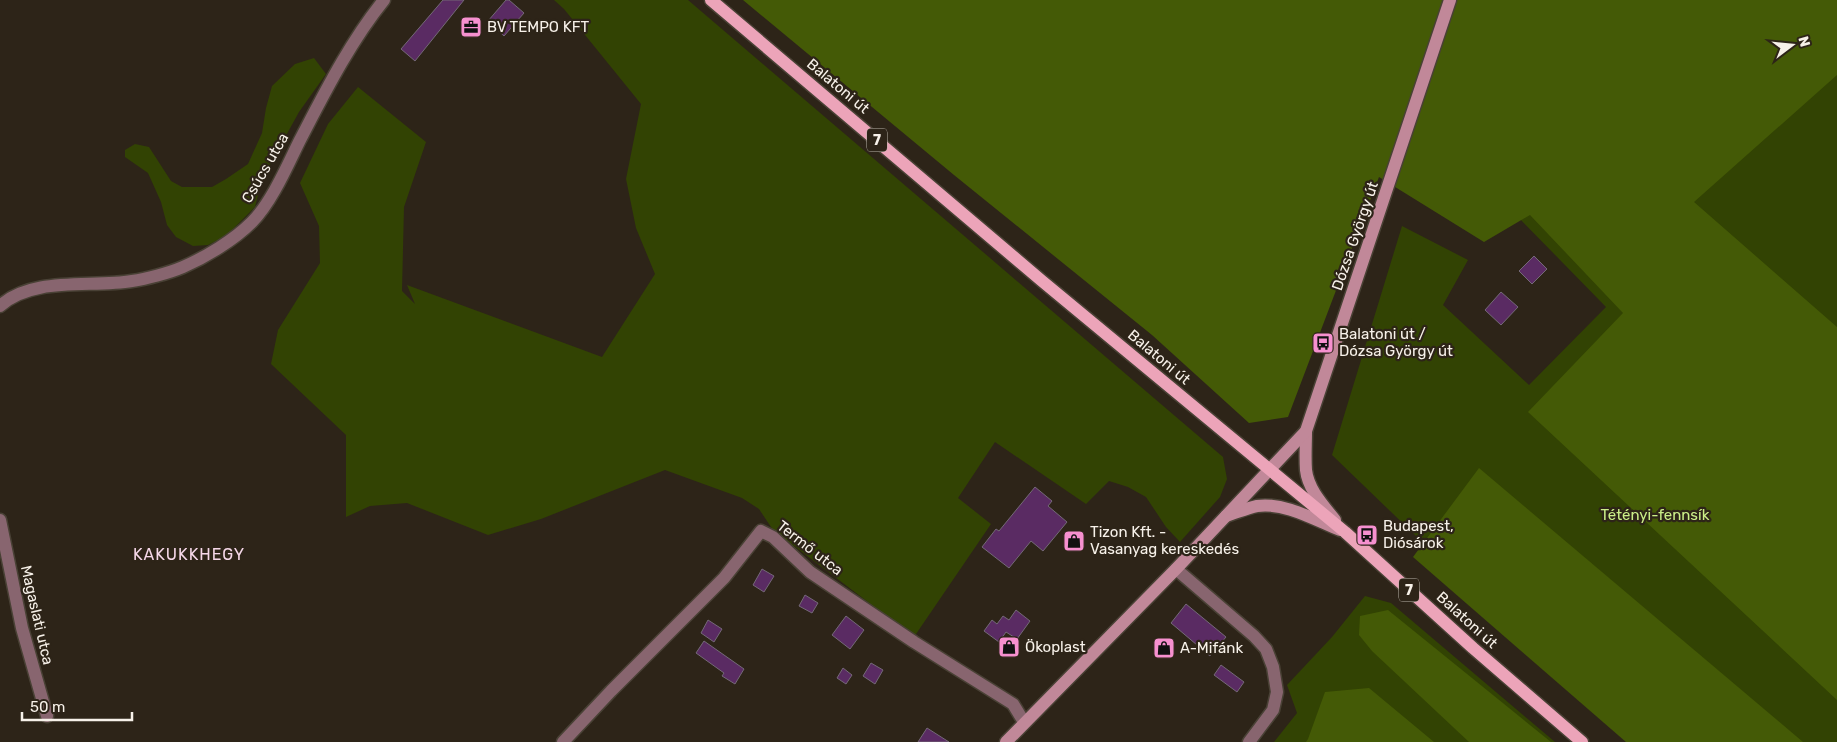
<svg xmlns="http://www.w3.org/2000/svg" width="1837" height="742" font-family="Rubik,sans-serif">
<rect width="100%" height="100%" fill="#2d2418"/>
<g fill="#324303">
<path d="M 554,0 L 688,0 L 1223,457 L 1227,479 L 1220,497 L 1180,542 L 1166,527 L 1146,497 L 1128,487 L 1109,481 L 1086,504 L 995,442 L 958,498 L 991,524 L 914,637 L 773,530 L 759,509 L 742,498 L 665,470 L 541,519 L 488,535 L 407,503 L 370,506 L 346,517 L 346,435 L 271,364 L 278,330 L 320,263 L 319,226 L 300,183 L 328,124 L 358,87 L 426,142 L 404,207 L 402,291 L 415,304 L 407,285 L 602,357 L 655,274 L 636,228 L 626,179 L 641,104 L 564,9 Z"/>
<path d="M 1837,0 L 1837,742 L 1637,742 L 1557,672 L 1332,455 L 1402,226 L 1468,260 L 1443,305 L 1529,385 L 1606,307 L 1517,216 Z"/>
<path d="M 314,58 L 326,74 L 299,112 L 272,161 L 261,183 L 255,207 L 226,236 L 208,245 L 193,246 L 176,237 L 167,225 L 161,202 L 148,173 L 125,157 L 125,150 L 135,144 L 149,147 L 171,181 L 182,187 L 212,187 L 226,179 L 248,164 L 262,133 L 266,108 L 272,86 L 295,64 Z"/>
<path d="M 1365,596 L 1391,603 L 1555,742 L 1274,742 L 1297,713 L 1287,685 L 1332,637 Z"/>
</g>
<g fill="#445a06">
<path d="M 743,0 L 1837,0 L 1837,75 L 1694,202 L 1837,327 L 1837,700 L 1528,412 L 1623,313 L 1530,215 L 1484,242 L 1379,177 L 1288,417 L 1249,423 L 1152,335 L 954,175 Z"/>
<path d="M 1479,468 L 1803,742 L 1626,742 L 1413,557 Z"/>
<path d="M 1388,610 L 1551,742 L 1469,742 L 1372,651 L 1359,635 L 1360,616 Z"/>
<path d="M 1369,688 L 1434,742 L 1306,742 L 1308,739 L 1325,692 Z"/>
</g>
<g fill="#5a2b63" stroke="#746977">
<path d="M 443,0 L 464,0 L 415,61 L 401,49 Z"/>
<path d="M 506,0 L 509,0 L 524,13 L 504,36 L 488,21 Z"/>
<path d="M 1534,256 L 1547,269 L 1532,284 L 1519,271 Z"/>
<path d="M 1501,292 L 1518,307 L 1501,325 L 1485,310 Z"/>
<path d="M 1035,487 L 1052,501 L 1048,506 L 1067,522 L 1043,551 L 1031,541 L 1009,568 L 982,547 L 996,529 L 999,531 Z"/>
<path d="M 762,569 L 774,576 L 764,592 L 753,585 Z"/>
<path d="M 805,595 L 818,603 L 812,613 L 799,606 Z"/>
<path d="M 1186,604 L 1226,637 L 1210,656 L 1171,623 Z"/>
<path d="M 1016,610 L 1030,621 L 1017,639 L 1006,632 L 999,642 L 984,631 L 992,620 L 997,624 L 1003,616 L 1009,620 Z"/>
<path d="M 846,616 L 864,630 L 850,649 L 832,635 Z"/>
<path d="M 708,620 L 722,629 L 714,642 L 701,633 Z"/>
<path d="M 704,641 L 744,669 L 735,684 L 722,676 L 724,673 L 696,653 Z"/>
<path d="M 871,663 L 883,670 L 875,684 L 863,676 Z"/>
<path d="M 1221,665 L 1244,682 L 1237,692 L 1214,675 Z"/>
<path d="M 843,668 L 852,675 L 846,684 L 837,678 Z"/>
<path d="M 927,728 L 949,742 L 918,742 Z"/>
</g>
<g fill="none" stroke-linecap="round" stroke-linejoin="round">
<g stroke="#494135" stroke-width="15">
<g id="street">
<path d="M 0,306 C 33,276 91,288 132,281 C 146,279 169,273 183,267 C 206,257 234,240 252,222 C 272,202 288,164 300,140 C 325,92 350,42 384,0"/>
<path d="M 0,520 L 22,628 L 47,716"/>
<path d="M 1176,569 L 1254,636 L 1266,649 L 1273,667 L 1277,692 L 1273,710 L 1249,742"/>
<path d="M 563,742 L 611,691 L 724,578 L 761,531 L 773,537 L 810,572 L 914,642 L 1013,704 L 1024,722"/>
</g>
</g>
<g stroke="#494135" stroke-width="15">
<g id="secondary">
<path d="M 1306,431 C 1306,444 1305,457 1306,470 C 1308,489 1323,505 1335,520"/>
<path d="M 1226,516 C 1236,513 1247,508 1257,506 C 1285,502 1315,520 1340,530"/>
<path d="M 1006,742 L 1176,569 L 1306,431 L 1450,0"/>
</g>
</g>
<g stroke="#494135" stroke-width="15">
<path id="primary" d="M 711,0 L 1042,281 L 1345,532 L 1473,648 L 1582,742"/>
</g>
<use href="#street" stroke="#88656f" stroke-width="12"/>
<use href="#secondary" stroke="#c18899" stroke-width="12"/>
<use href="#primary" stroke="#eca4b9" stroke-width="12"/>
</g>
<defs>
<g id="office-square" transform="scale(1.125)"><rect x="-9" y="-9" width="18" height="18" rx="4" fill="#f690cf" stroke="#2d2418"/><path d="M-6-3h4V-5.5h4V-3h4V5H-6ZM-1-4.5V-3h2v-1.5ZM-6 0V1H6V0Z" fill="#111"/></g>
<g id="bus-square" transform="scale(1.125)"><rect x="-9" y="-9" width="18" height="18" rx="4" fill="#f690cf" stroke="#2d2418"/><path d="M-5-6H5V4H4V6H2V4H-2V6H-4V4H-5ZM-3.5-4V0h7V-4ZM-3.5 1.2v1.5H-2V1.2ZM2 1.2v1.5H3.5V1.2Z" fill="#111"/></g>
<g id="shop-square" transform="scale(1.125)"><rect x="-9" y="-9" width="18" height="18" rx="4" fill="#f690cf" stroke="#2d2418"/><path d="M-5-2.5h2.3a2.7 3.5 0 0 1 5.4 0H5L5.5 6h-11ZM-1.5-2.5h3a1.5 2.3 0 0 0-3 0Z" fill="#111"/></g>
</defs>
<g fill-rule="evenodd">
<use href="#office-square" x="471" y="27"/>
<use href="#bus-square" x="1323" y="343"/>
<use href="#bus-square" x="1367" y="535"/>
<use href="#shop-square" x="1074" y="541"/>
<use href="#shop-square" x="1009" y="647"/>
<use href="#shop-square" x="1164" y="648"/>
</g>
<g text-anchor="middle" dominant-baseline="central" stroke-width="4.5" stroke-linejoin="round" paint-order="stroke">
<g fill="#2d2418" stroke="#bab4aa" stroke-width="1">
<rect x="867" y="128.5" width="20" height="23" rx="4"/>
<rect x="1399" y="578.5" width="20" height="23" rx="4"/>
</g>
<g font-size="14" font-weight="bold" fill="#f7f1e9">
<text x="877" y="140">7</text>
<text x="1409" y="590">7</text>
</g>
<g font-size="15" fill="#f7f1e9" stroke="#2d2418" text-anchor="start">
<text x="487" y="27">BV TEMPO KFT</text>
<text x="1339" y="334">Balatoni út /<tspan x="1339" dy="17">Dózsa György út</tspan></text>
<text x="1383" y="526">Budapest,<tspan x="1383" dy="17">Diósárok</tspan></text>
<text x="1090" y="532">Tizon Kft. -<tspan x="1090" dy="17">Vasanyag kereskedés</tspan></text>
<text x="1025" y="647">Ökoplast</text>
<text x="1180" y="648">A-Mifánk</text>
</g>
<g font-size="15" fill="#f7f1e9" stroke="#2d2418">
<text transform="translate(838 86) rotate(40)">Balatoni út</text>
<text transform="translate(265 168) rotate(-60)">Csúcs utca</text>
<text transform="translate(1355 236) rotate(-71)">Dózsa György út</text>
<text transform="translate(1159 357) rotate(40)">Balatoni út</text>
<text transform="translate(810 548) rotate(38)">Termő utca</text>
<text transform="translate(37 615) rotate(77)">Magaslati utca</text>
<text transform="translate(1467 620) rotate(42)">Balatoni út</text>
</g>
<g font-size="15" fill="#cbee88" stroke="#2d2418">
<text x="1655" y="515">Tétényi-fennsík</text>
</g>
<g font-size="16" letter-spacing="1" fill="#f6d8e9" stroke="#2d2418">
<text x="189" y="554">KAKUKKHEGY</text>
</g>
</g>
<g transform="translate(1792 45) rotate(74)" stroke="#2d2418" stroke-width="4" paint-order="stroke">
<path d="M0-4L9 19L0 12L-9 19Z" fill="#f7f1e9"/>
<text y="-8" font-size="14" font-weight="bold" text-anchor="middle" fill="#f7f1e9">N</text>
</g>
<path d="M22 712v8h110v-8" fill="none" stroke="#f7f1e9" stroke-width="2.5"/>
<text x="30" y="712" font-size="15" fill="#f7f1e9" stroke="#2d2418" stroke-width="4" paint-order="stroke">50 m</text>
</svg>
